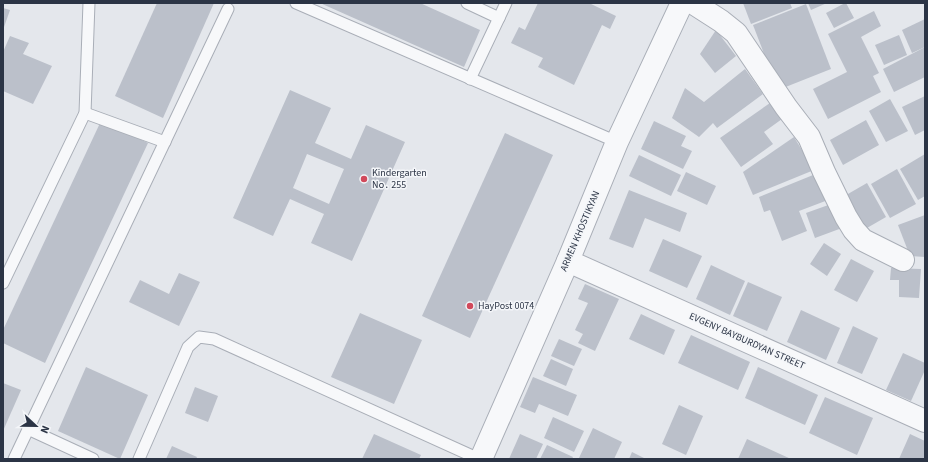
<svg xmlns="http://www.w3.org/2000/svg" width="928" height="462" font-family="'Source Sans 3','Noto Sans Armenian',sans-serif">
<rect width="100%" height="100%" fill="#e4e7ec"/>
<g fill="#bbc0ca" fill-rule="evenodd">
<path d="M 157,3 L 214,3 L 163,118 L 115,96 Z"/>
<path d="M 320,3 L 420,3 L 480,30 L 464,67 Z"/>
<path d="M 538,3 L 589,3 L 616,16 L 610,29 L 602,25 L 574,85 L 538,67 L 543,58 L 511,43 L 519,27 L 525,30 Z"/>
<path d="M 743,3 L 790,3 L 792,8 L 751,24 Z"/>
<path d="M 808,3 L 827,3 L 811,10 Z"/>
<path d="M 845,3 L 846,3 L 854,18 L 834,28 L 826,13 Z"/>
<path d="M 806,4 L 831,69 L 778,90 L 753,25 Z"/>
<path d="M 3,8 L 10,10 L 3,30 Z"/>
<path d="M 874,11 L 881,26 L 861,37 L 879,73 L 873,76 L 881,92 L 828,119 L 813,89 L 847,72 L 828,34 Z"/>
<path d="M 925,19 L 925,47 L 912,53 L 902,30 Z"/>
<path d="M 716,30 L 736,56 L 715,73 L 700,54 Z"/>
<path d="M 899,35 L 907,55 L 884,65 L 875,45 Z"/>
<path d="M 10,36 L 29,43 L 23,54 L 52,66 L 33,104 L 3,91 L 3,52 Z"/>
<path d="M 925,47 L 925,77 L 894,92 L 883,69 Z"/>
<path d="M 745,69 L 763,94 L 717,128 L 713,123 L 699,137 L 672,118 L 685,88 L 704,102 Z"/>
<path d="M 290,90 L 331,108 L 315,143 L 351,159 L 366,125 L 405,142 L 352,261 L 311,243 L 324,214 L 290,199 L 273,236 L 233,218 ZM 307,154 L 344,169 L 329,204 L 293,188 Z"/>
<path d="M 925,96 L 925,130 L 915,135 L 902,107 Z"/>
<path d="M 890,99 L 908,131 L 886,142 L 869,111 Z"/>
<path d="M 770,103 L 782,119 L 764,132 L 773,144 L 741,167 L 720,138 Z"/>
<path d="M 866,120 L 879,145 L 843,165 L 830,140 Z"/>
<path d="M 101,121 L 148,143 L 45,363 L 3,343 L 3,330 Z"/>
<path d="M 654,121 L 686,136 L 681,146 L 692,151 L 683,169 L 641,149 Z"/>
<path d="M 505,133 L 553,155 L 470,338 L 422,316 Z"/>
<path d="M 794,137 L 814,170 L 753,195 L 743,172 Z"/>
<path d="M 925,154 L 925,196 L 918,200 L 900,169 Z"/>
<path d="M 639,155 L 681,175 L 671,196 L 629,176 Z"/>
<path d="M 897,169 L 916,204 L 890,218 L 871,184 Z"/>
<path d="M 686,172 L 716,186 L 707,205 L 677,191 Z"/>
<path d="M 818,173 L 828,200 L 799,211 L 807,231 L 782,241 L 770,210 L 764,212 L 759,197 Z"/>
<path d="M 867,183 L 886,217 L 860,232 L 841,198 Z"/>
<path d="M 629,190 L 687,213 L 680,232 L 645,218 L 633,248 L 609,239 Z"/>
<path d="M 834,203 L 842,228 L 815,238 L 806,213 Z"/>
<path d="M 925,215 L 925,257 L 910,256 L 898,225 Z"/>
<path d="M 663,239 L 702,256 L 687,288 L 649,271 Z"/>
<path d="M 824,243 L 841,254 L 827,276 L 810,264 Z"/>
<path d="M 851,259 L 874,271 L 857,302 L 834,290 Z"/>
<path d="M 711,265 L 745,281 L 730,315 L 696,299 Z"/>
<path d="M 891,268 L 921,269 L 919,298 L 899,297 L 899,280 L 890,280 Z"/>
<path d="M 179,273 L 200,282 L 179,326 L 129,302 L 140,280 L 169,294 Z"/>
<path d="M 748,282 L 782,297 L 767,331 L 733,316 Z"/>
<path d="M 585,284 L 619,299 L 595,351 L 578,343 L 583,334 L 575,330 L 588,303 L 578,299 Z"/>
<path d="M 801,310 L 840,328 L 826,360 L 787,342 Z"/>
<path d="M 360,313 L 422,340 L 394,404 L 331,377 Z"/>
<path d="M 641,314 L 675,330 L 664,355 L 629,339 Z"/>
<path d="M 853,326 L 878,338 L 862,374 L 837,363 Z"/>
<path d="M 691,335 L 750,362 L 738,390 L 678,363 Z"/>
<path d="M 559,339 L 582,349 L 574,366 L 551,356 Z"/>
<path d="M 903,353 L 925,363 L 925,370 L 911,401 L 886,390 Z"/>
<path d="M 551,359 L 573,369 L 566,386 L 543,376 Z"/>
<path d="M 86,367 L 148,395 L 120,459 L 58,431 Z"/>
<path d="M 758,367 L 818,395 L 805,425 L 745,398 Z"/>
<path d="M 533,377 L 577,395 L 568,416 L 539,404 L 535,413 L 520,407 Z"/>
<path d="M 3,383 L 21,390 L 3,431 Z"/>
<path d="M 195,387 L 218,396 L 208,422 L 185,413 Z"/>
<path d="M 825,397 L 873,418 L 857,455 L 809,433 Z"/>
<path d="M 679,405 L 703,416 L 686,455 L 662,444 Z"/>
<path d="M 553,417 L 584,431 L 574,452 L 544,438 Z"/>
<path d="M 593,428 L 622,442 L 614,459 L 581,459 L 579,458 Z"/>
<path d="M 374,434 L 421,455 L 419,459 L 362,459 Z"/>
<path d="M 520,434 L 543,444 L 536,459 L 509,459 Z"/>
<path d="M 910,434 L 925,441 L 925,459 L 899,459 Z"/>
<path d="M 747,439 L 791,459 L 738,459 Z"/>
<path d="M 547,445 L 573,457 L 572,459 L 540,459 Z"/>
<path d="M 172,446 L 197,457 L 196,459 L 166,459 Z"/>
<path d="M 632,452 L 646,459 L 629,459 Z"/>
</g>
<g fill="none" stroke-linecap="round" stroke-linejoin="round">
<g stroke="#a9aeb7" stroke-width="13">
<g id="service">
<path d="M 296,3 L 617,142"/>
<path d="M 467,3 L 499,18"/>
<path d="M 470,79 L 506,3"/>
<path d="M 85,113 L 165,142"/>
<path d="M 3,283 L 85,113 L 89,3"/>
<path d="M 28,429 L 93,459"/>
<path d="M 14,459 L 228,9"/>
<path d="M 139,459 L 188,347 L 199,337 L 214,339 L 479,459"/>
</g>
</g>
<g stroke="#a9aeb7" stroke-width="24">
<g id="minor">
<path d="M 693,3 L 721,21 L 736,33 L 786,107 L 809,137 L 824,172 L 846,217 L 854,230 L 863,240 L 903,260"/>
<path d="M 568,261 L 925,421"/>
<path d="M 481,459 L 568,261 L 617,142 L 682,3"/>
</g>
</g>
<use href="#service" stroke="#f7f8fa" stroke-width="11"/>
<use href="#minor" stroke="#f7f8fa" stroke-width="22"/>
</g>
<g fill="#d1495b" stroke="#f4f6f9" stroke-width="1.5">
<circle cx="364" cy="179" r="4"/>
<circle cx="470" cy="306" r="4"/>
</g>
<g text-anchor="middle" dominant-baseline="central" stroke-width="3" stroke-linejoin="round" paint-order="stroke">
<g font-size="10" fill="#2b3445" stroke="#f4f6f9" text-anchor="start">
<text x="372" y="173">Kindergarten<tspan x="372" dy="12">Nօ․ 255</tspan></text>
<text x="478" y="306">HayPost 0074</text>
</g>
<g font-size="10" fill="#2b3445" stroke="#f4f6f9">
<text transform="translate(580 231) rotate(-67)">ARMEN KHOSTIKYAN</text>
<text transform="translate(747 341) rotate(24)">EVGENY BAYBURDYAN STREET</text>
</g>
</g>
<rect width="928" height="462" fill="none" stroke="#2b3445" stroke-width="8"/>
<g transform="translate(36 426) rotate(112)" stroke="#f4f6f9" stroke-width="3" paint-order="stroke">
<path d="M0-3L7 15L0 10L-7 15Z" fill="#2b3445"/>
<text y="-6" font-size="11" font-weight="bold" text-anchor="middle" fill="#2b3445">N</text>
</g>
</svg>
